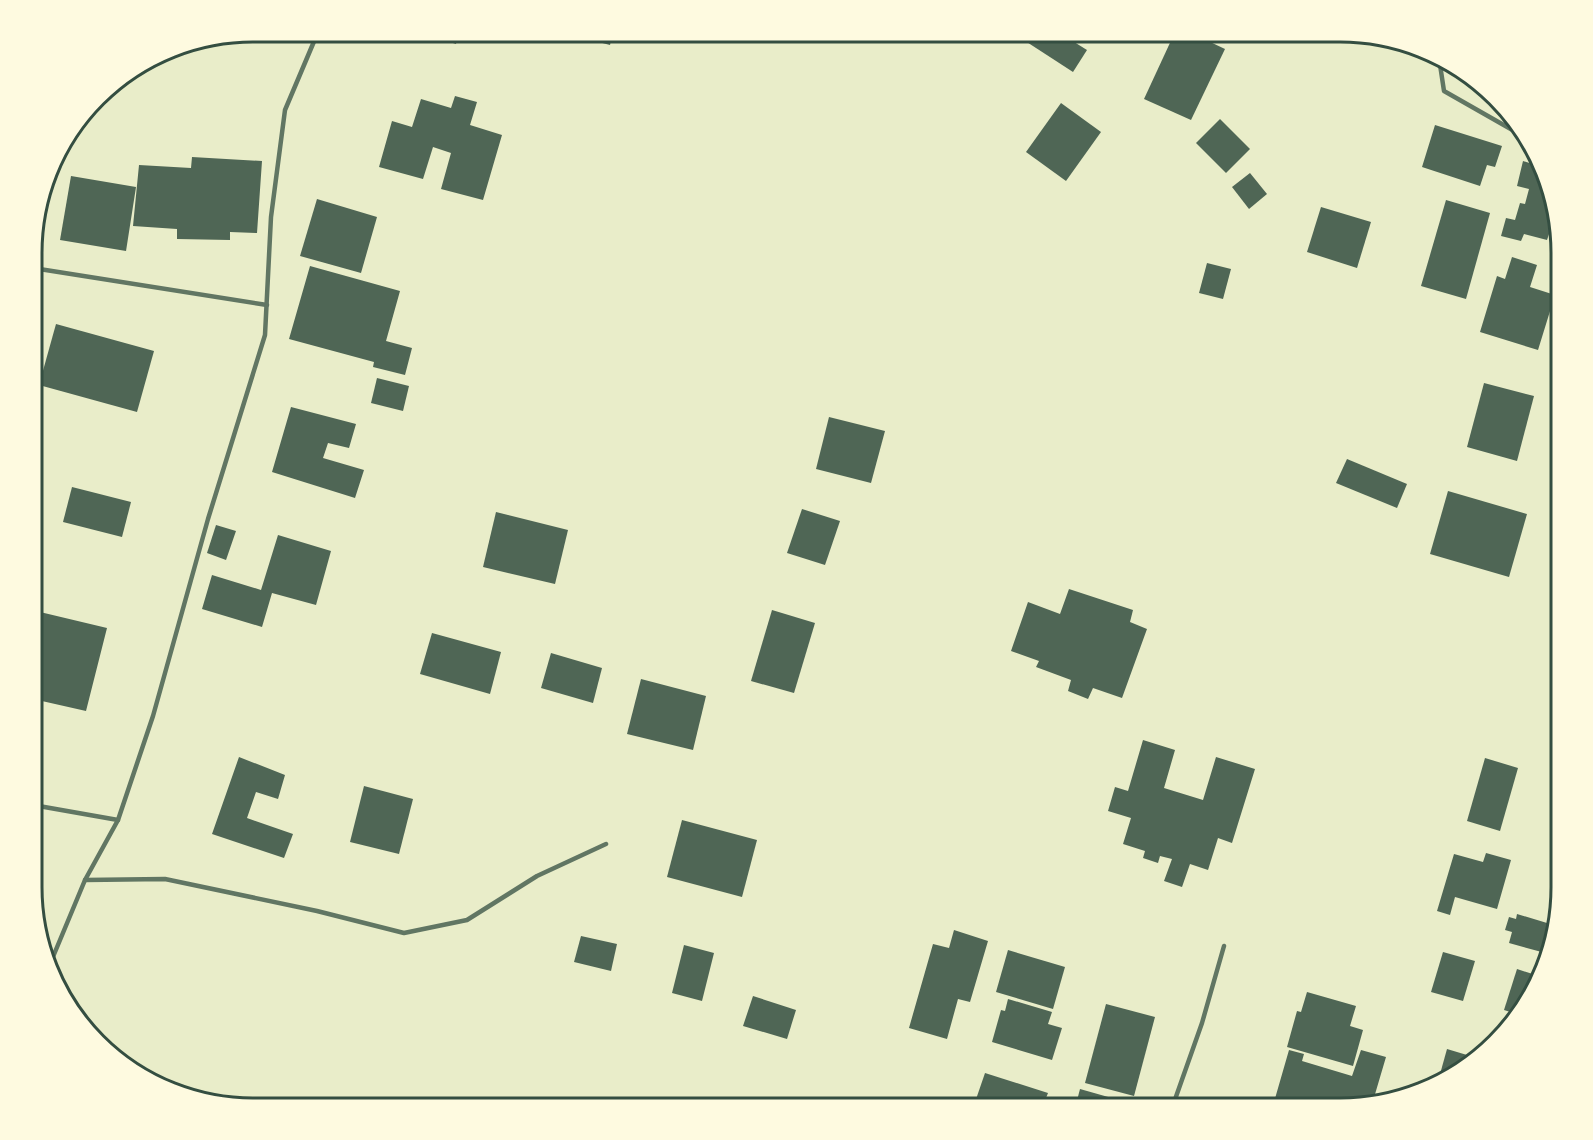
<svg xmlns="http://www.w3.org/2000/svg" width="1593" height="1140" font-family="Rubik,sans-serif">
<rect width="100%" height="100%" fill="#e9edc9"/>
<g fill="#4f6655">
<path d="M 419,32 L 459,32 L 456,44 Z"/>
<path d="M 585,32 L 613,32 L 610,45 L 583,38 Z"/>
<path d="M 1018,32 L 1058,32 L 1087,50 L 1073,72 L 1016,35 Z"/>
<path d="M 1175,32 L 1189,32 L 1225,49 L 1191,120 L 1144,99 Z"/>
<path d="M 455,96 L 477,102 L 470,125 L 502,135 L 483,200 L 441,189 L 451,153 L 433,147 L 423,179 L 379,167 L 392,121 L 412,127 L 421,99 L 451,108 Z"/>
<path d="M 1061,103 L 1101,132 L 1066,181 L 1026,152 Z"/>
<path d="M 1220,119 L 1250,149 L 1226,173 L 1196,143 Z"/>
<path d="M 1435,125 L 1502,146 L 1495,167 L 1487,165 L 1480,186 L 1422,167 Z"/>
<path d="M 192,157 L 262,161 L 257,233 L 230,232 L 230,240 L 177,239 L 177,229 L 133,226 L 139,165 L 191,168 Z"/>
<path d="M 1523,161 L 1542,167 L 1559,230 L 1551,228 L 1547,240 L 1524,234 L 1521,241 L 1501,236 L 1506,218 L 1515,220 L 1520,203 L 1525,204 L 1529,189 L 1517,186 Z"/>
<path d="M 1250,173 L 1267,194 L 1249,209 L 1232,187 Z"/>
<path d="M 71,176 L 136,187 L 126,251 L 60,240 Z"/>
<path d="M 317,199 L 377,217 L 361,273 L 300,256 Z"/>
<path d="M 1446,200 L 1490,213 L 1466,299 L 1421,286 Z"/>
<path d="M 1321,207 L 1371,222 L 1357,268 L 1307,252 Z"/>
<path d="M 1512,257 L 1537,265 L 1530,287 L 1555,295 L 1538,350 L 1480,332 L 1497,276 L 1505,279 Z"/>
<path d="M 1207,263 L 1231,269 L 1223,299 L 1199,293 Z"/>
<path d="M 310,266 L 400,291 L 386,341 L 412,348 L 405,375 L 373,367 L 374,362 L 289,339 Z"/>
<path d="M 56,324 L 154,351 L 137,412 L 39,385 Z"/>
<path d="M 377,378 L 409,386 L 403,411 L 371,403 Z"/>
<path d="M 1484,383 L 1534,396 L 1517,461 L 1467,447 Z"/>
<path d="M 291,407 L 356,424 L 349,448 L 328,443 L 323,458 L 364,470 L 355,498 L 272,472 Z"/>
<path d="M 829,417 L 885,431 L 871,483 L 816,469 Z"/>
<path d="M 1347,459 L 1407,484 L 1397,508 L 1336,483 Z"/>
<path d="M 72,487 L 131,502 L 122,537 L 63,522 Z"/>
<path d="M 1448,491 L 1527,514 L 1509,577 L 1430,554 Z"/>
<path d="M 802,509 L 840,521 L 825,565 L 787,553 Z"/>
<path d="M 496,512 L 568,530 L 555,584 L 483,567 Z"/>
<path d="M 216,525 L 236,531 L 226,560 L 207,553 Z"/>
<path d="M 278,535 L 331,551 L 316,605 L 272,593 L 262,627 L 202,609 L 212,575 L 261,590 Z"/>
<path d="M 1069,589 L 1133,610 L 1130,622 L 1147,629 L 1122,698 L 1093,688 L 1088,699 L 1068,691 L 1071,680 L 1036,667 L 1039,661 L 1011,651 L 1028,602 L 1060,614 Z"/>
<path d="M 772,610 L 815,623 L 794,693 L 751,681 Z"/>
<path d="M 40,612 L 107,628 L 86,711 L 33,699 L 33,618 L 38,620 Z"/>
<path d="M 432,633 L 501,652 L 490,694 L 420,674 Z"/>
<path d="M 551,653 L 602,668 L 593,703 L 541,688 Z"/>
<path d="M 641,679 L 706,696 L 693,750 L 627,734 Z"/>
<path d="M 1561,722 L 1561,744 L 1554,742 Z"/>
<path d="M 1143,740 L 1175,750 L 1164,788 L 1203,800 L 1216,757 L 1255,769 L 1232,843 L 1218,838 L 1208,870 L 1190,864 L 1182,887 L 1164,881 L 1172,859 L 1160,856 L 1158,863 L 1143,858 L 1145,851 L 1123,844 L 1131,818 L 1108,811 L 1115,787 L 1128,791 Z"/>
<path d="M 239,757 L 285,775 L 278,799 L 256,792 L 247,818 L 293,834 L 284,858 L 212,834 Z"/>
<path d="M 1485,758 L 1518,768 L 1500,831 L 1467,821 Z"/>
<path d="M 364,786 L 413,799 L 399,854 L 350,842 Z"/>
<path d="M 682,820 L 757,840 L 742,897 L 667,877 Z"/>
<path d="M 1486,853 L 1511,860 L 1497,909 L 1455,897 L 1450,915 L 1437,911 L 1454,854 L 1483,862 Z"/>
<path d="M 1552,904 L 1560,907 L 1549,954 L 1509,943 L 1512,932 L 1505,930 L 1509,917 L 1516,919 L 1517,914 L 1547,923 Z"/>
<path d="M 954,930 L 988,941 L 970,1002 L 958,999 L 947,1039 L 909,1028 L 933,944 L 949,948 Z"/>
<path d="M 581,936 L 617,944 L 611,971 L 574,962 Z"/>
<path d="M 684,945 L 714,953 L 702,1001 L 672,993 Z"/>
<path d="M 1008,950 L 1065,967 L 1053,1009 L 996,992 Z"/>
<path d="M 1443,952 L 1475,961 L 1463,1001 L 1431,992 Z"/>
<path d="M 1517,969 L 1542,977 L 1520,1015 L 1504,1010 Z"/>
<path d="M 1307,992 L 1356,1006 L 1350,1026 L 1363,1030 L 1353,1066 L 1287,1047 L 1297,1011 L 1301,1012 Z"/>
<path d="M 753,996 L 796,1010 L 787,1039 L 743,1026 Z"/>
<path d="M 1008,999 L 1052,1012 L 1048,1024 L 1062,1028 L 1052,1060 L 992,1042 L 1001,1010 L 1005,1011 Z"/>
<path d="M 1106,1004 L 1155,1017 L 1134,1096 L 1085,1083 Z"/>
<path d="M 1447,1049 L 1467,1055 L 1465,1063 L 1438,1085 L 1437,1085 Z"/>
<path d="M 1289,1050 L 1304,1054 L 1302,1061 L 1352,1076 L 1361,1050 L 1386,1057 L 1373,1101 L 1340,1108 L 1324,1108 L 1291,1099 L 1289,1106 L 1274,1102 Z"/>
<path d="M 985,1073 L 1048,1093 L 1042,1108 L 973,1108 Z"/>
<path d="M 1080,1089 L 1147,1108 L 1075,1108 Z"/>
</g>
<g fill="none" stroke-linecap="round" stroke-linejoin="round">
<g stroke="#617663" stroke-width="4.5">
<path d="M 1439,58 L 1444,91 L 1523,136"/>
<path d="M 33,268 L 267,305"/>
<path d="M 33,805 L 118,820"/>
<path d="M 85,880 L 165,879 L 317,911 L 404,933 L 467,920 L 537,876 L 606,844"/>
<path d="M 50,964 L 85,880 L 118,820 L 153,716 L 208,519 L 265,335 L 271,217 L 285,110 L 318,32"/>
<path d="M 1172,1108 L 1202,1023 L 1224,946"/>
</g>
</g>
<path d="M0 0H1593V1140H0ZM253 42H1340A211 211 0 0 1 1551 253V887A211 211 0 0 1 1340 1098H253A211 211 0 0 1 42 887V253A211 211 0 0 1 253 42Z" fill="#fefae0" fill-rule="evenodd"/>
<path fill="none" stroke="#344e41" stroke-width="3" d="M253 42H1340A211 211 0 0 1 1551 253V887A211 211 0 0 1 1340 1098H253A211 211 0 0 1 42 887V253A211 211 0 0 1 253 42Z"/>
</svg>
